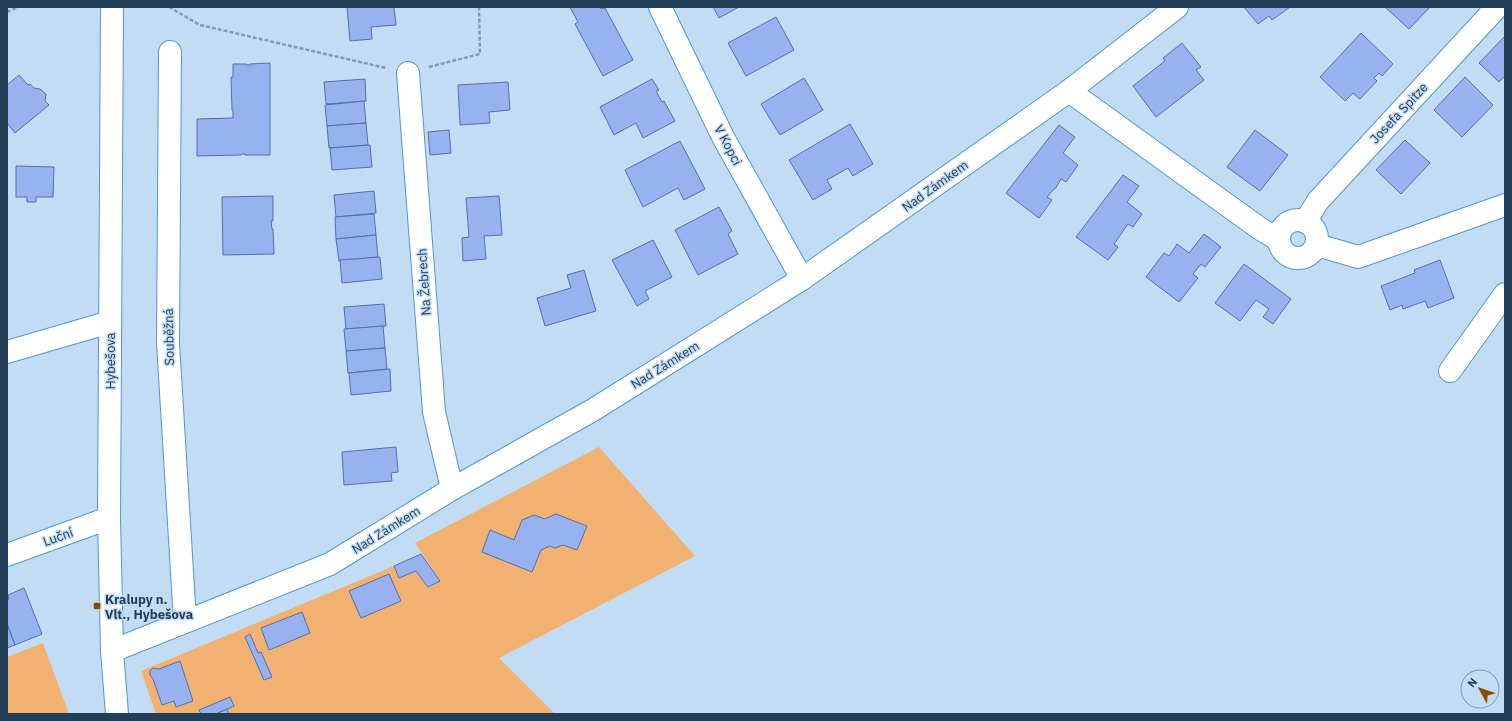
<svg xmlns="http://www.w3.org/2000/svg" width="1512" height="721" font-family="'IBM Plex Sans',sans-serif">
<rect width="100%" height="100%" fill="#c2dcf4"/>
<g fill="#f1b171">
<path d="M 599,447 L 695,556 L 499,658 L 555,714 L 156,714 L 141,671 L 394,566 L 399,578 L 416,571 L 428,587 L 440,580 L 415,543 Z"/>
<path d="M 43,643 L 69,714 L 7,714 L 7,657 Z"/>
</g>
<g fill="#97b2ef" stroke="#536fb1">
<path d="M 347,7 L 394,7 L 396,25 L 371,27 L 372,39 L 350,41 Z"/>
<path d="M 570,7 L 600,7 L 601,9 L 605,8 L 633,60 L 603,76 L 575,24 L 578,22 Z"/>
<path d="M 713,7 L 739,7 L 719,18 Z"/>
<path d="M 1244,7 L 1290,7 L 1272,20 L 1269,16 L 1258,24 Z"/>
<path d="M 1385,7 L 1430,7 L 1409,29 Z"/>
<path d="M 776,17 L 794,50 L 746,76 L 728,43 Z"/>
<path d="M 1361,33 L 1393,64 L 1382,76 L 1379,73 L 1374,78 L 1377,81 L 1360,99 L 1353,93 L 1345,101 L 1320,77 Z"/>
<path d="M 1505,36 L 1505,76 L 1499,82 L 1479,63 Z"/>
<path d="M 1182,43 L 1201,67 L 1196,70 L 1204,80 L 1156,117 L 1133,86 L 1165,61 L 1163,58 Z"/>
<path d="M 270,63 L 270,155 L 245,155 L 245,154 L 242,154 L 241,155 L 197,156 L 197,119 L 233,118 L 233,110 L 232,110 L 231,77 L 233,77 L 233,64 L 246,64 L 247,65 L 250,65 L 250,64 Z"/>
<path d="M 19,75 L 28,85 L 30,84 L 34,88 L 40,89 L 46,94 L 45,101 L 49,105 L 15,133 L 7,123 L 7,85 Z"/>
<path d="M 1465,77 L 1493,105 L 1462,137 L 1434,110 Z"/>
<path d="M 804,78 L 823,110 L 780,135 L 761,104 Z"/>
<path d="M 365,79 L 366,101 L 326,104 L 324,82 Z"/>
<path d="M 652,79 L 659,90 L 656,91 L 662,102 L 664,101 L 675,121 L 643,138 L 636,123 L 614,135 L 600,107 Z"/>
<path d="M 508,82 L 510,110 L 489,112 L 490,123 L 460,125 L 458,85 Z"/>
<path d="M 364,101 L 366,123 L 327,126 L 325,105 Z"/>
<path d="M 366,123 L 368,145 L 329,148 L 327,126 Z"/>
<path d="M 850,124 L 873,164 L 853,176 L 848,168 L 827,180 L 832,189 L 813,200 L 789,160 Z"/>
<path d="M 1059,125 L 1075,137 L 1063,153 L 1078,165 L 1066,182 L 1061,179 L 1055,189 L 1054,189 L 1047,197 L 1052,200 L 1039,218 L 1006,193 Z"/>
<path d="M 449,130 L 451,153 L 430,155 L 428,132 Z"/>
<path d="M 1255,130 L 1288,155 L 1260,191 L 1227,167 Z"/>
<path d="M 1405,140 L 1430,163 L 1401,194 L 1376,170 Z"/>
<path d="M 680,141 L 705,189 L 684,200 L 678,188 L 643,207 L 625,170 Z"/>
<path d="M 370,145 L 372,167 L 332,170 L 330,148 Z"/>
<path d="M 16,166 L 54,167 L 53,197 L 36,197 L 36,202 L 27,202 L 27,197 L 16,197 Z"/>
<path d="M 1123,175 L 1139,186 L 1127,202 L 1142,214 L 1133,227 L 1128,224 L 1114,244 L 1118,247 L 1108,260 L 1076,237 Z"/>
<path d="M 374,191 L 376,213 L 336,217 L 334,195 Z"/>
<path d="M 273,196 L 273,221 L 271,221 L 272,229 L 273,229 L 274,254 L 223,255 L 222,197 Z"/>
<path d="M 499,196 L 502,235 L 484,236 L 486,259 L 463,261 L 462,238 L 469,237 L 466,198 Z"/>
<path d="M 719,207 L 732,231 L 728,234 L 738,254 L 698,275 L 675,230 Z"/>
<path d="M 374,214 L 376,235 L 336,239 L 335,217 Z"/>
<path d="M 1204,234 L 1221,247 L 1205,267 L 1201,264 L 1193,274 L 1198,278 L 1179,302 L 1146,277 L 1164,253 L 1169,256 L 1177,244 L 1189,253 Z"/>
<path d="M 376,235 L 378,257 L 339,261 L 336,239 Z"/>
<path d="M 653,240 L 672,277 L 645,291 L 649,299 L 637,306 L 612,260 Z"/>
<path d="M 380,257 L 382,279 L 342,283 L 340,260 Z"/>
<path d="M 1440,260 L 1454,298 L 1428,308 L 1425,301 L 1403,309 L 1402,305 L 1390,310 L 1381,286 L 1415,273 L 1414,270 Z"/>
<path d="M 1244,264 L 1291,299 L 1273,324 L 1263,317 L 1269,309 L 1256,300 L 1240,321 L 1215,303 Z"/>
<path d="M 584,270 L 596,311 L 545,326 L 537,298 L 571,288 L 567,275 Z"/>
<path d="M 384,304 L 386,326 L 346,329 L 344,307 Z"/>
<path d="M 383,326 L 385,348 L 346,351 L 344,329 Z"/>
<path d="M 385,348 L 387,369 L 348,373 L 346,351 Z"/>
<path d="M 390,369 L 391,391 L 351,395 L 349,373 Z"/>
<path d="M 396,447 L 398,472 L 391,473 L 392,481 L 344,485 L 342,452 Z"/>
<path d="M 556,514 L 587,526 L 577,550 L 563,545 L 555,548 L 550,546 L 541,550 L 532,572 L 482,552 L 490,530 L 514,540 L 522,520 L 534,515 L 545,519 Z"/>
<path d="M 421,554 L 440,581 L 428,587 L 416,571 L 399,578 L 394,566 Z"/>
<path d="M 389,574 L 401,601 L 361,618 L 349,591 Z"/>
<path d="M 24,588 L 42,634 L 15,645 L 7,624 L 7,600 L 9,599 L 8,595 Z"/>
<path d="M 302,612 L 310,633 L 269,650 L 261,628 Z"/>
<path d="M 7,624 L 15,645 L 7,648 Z"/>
<path d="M 250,634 L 258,653 L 261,652 L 272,677 L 264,680 L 245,637 Z"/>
<path d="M 180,661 L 193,701 L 176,707 L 174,701 L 162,705 L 153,679 L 150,675 L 150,671 L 153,668 L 159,669 Z"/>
<path d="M 230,697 L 234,706 L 216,714 L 201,714 L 199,710 Z"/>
<path d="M 227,709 L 229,714 L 216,714 Z"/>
</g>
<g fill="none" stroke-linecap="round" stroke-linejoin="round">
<g stroke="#5396cd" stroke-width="24">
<g id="street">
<path d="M 660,7 L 723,137 L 802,279"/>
<path d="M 170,52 L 168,343 L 185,621"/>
<path d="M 408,73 L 434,412 L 452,489"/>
<path d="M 1069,91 L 1259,228 L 1279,240"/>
<circle cx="1298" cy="239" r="19"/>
<path d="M 1305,222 L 1318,201 L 1497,7"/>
<path d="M 1317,245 L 1358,257 L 1505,205"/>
<path d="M 7,352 L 110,322"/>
<path d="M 1450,371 L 1505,294"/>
<path d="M 7,555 L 109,518"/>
<path d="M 112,651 L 330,564 L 452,489 L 593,410 L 802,279 L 1069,91 L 1177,7"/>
</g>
</g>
<g stroke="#5396cd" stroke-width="24">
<path id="secondary" d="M 112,7 L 109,518 L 112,651 L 117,714"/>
</g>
<g stroke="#819cb4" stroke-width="2.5" stroke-dasharray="4 2" stroke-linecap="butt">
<path d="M 169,7 L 200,25 L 386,68"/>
<path d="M 7,12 L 18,7"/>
<path d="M 429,67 L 480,54 L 479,7"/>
</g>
<use href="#street" stroke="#fff" stroke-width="22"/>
<use href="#secondary" stroke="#fff" stroke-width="22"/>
</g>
<rect fill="#864f00" stroke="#c2dcf4" stroke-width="1.5" x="93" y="602" width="8" height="8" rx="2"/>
<g text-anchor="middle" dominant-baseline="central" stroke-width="3" stroke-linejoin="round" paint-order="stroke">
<g font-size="13" fill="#233f57" stroke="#c2dcf4">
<text transform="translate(1399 113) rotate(-47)">Josefa Spitze</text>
<text transform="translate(728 145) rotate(62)">V Kopci</text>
<text transform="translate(935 186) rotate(-36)">Nad Zámkem</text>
<text transform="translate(424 282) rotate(-94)">Na Žebrech</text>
<text transform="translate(169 337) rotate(-91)">Souběžná</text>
<text transform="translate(110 361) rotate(-90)">Hybešova</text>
<text transform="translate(665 365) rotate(-32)">Nad Zámkem</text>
<text transform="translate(386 530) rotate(-32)">Nad Zámkem</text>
<text transform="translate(58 537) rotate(-20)">Luční</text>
</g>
<g font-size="13" font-weight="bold" fill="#233f57" stroke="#c2dcf4" text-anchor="start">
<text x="105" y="599">Kralupy n.<tspan x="105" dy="15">Vlt., Hybešova</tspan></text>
</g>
</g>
<rect width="1512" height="721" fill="none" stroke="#233f57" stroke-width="16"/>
<g transform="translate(1480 689) rotate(310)"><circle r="19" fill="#c2dcf4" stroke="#829db5"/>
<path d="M0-3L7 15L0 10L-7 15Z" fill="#864f00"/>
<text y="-6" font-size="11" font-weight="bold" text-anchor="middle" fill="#233f57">N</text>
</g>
</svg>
